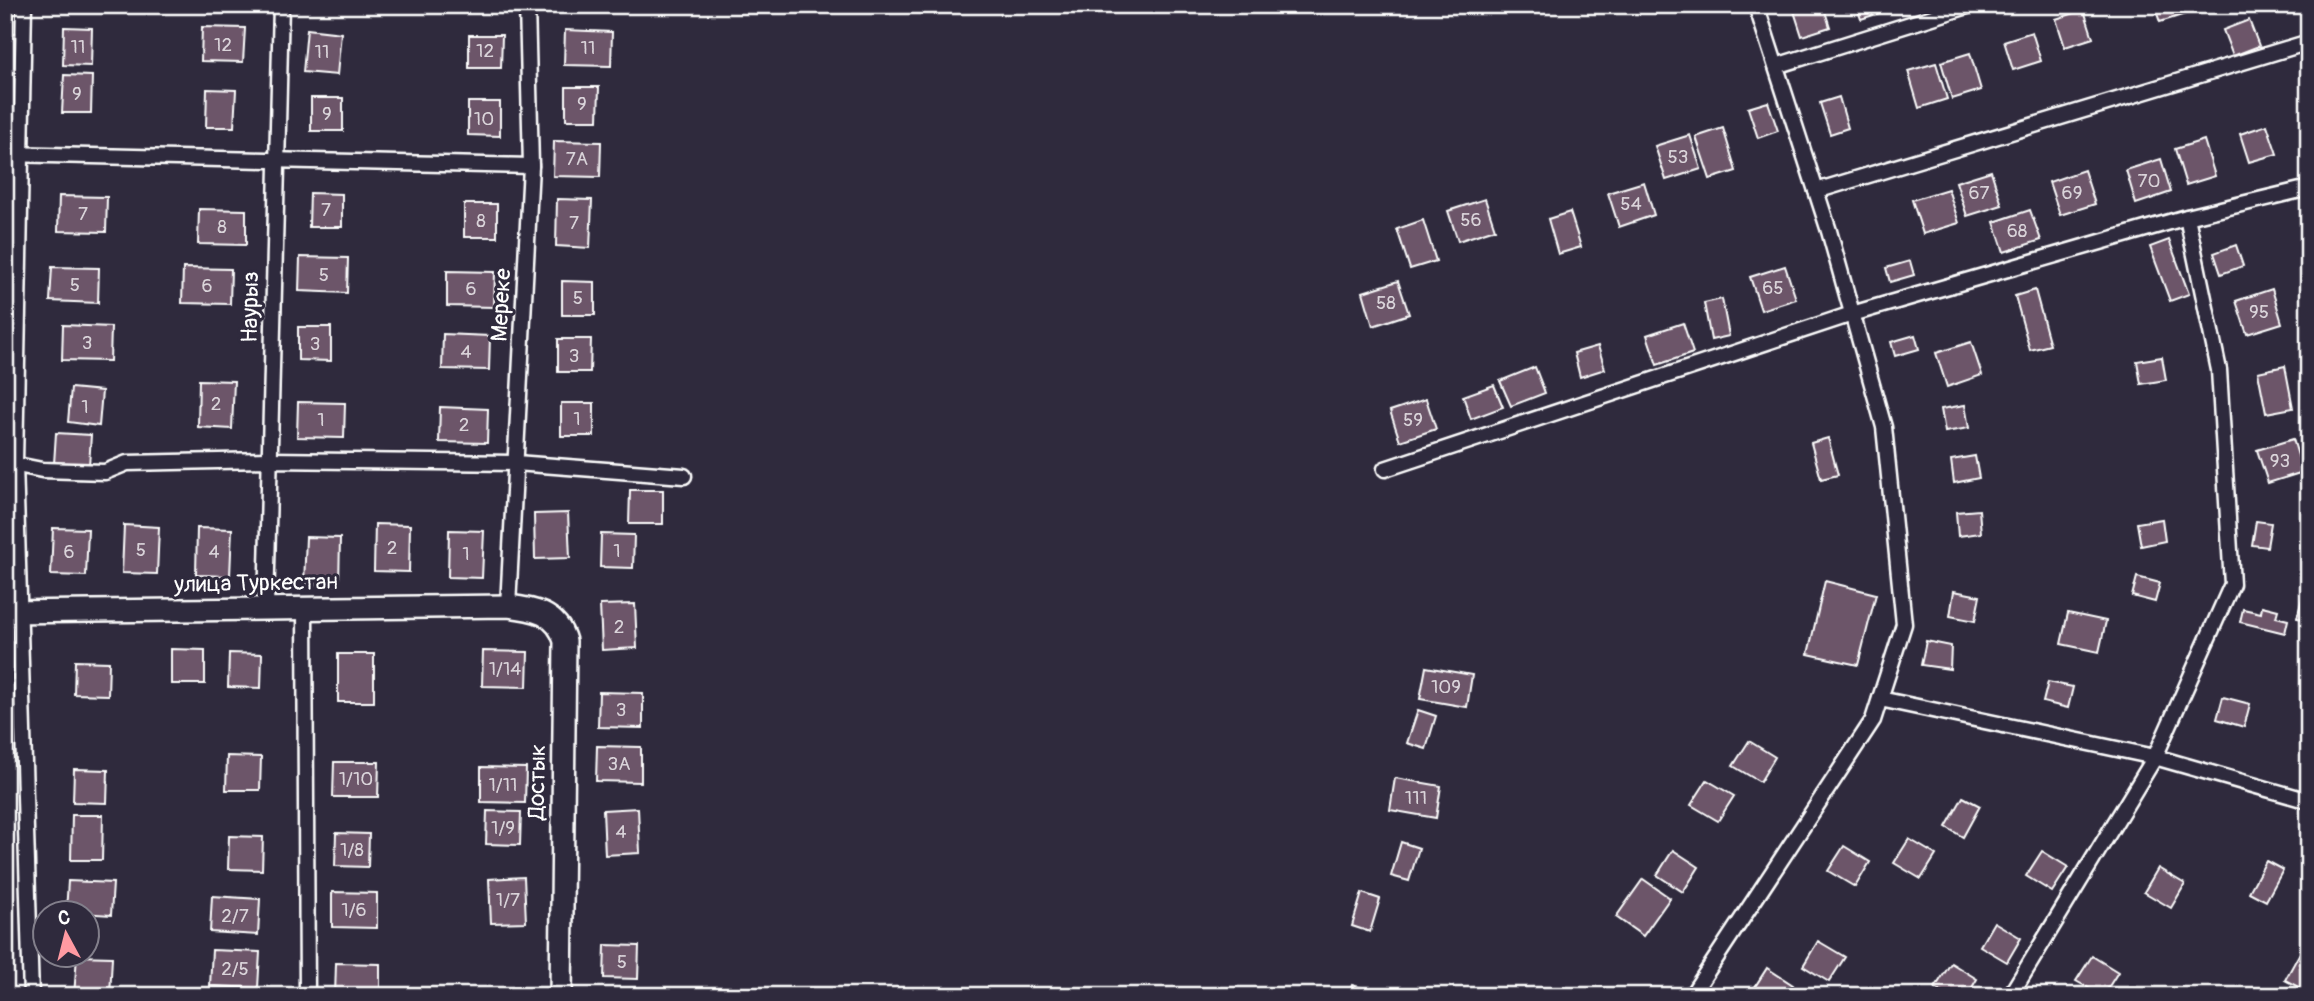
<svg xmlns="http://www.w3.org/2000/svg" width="2314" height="1001" font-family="Pangolin,sans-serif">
<rect width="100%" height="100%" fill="#2f2a3d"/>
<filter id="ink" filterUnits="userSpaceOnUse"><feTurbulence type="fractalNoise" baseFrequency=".0143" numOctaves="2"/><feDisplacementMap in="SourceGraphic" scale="14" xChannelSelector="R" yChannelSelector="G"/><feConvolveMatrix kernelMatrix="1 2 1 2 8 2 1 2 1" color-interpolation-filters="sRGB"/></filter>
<g filter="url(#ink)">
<g fill="#6c5569" stroke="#fff" stroke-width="2">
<path d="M 1801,5 L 1823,5 L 1830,27 L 1802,36 L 1793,8 Z"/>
<path d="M 1856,5 L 1888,5 L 1889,10 L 1861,19 Z"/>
<path d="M 2154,5 L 2193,5 L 2195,11 L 2160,22 Z"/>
<path d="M 2084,10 L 2093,38 L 2065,47 L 2056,19 Z"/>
<path d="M 2249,20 L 2259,46 L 2233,56 L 2223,30 Z"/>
<path d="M 64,27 L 92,28 L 91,66 L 63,65 Z"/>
<path d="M 202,27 L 245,28 L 243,62 L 201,61 Z"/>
<path d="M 307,29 L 341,33 L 337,75 L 303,72 Z"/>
<path d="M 565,30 L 612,32 L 611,66 L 564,65 Z"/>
<path d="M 2032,32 L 2041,61 L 2013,70 L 2004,41 Z"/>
<path d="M 469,35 L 502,35 L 501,68 L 469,68 Z"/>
<path d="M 1970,53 L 1981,90 L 1952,99 L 1941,62 Z"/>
<path d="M 1936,63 L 1947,99 L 1919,108 L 1908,71 Z"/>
<path d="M 64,75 L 92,76 L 91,113 L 62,113 Z"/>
<path d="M 566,87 L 599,87 L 598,120 L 566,120 Z"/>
<path d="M 207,89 L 236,90 L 234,127 L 206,127 Z"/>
<path d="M 1839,97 L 1848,128 L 1830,134 L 1820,103 Z"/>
<rect x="311" y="98" width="32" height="33"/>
<path d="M 468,102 L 500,102 L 500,136 L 468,135 Z"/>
<path d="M 1768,102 L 1778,131 L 1758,138 L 1748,108 Z"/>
<path d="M 2267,125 L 2277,154 L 2249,162 L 2240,134 Z"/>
<path d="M 1723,128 L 1736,171 L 1710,179 L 1696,137 Z"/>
<path d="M 1690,135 L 1701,169 L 1666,180 L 1655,146 Z"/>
<path d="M 2204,140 L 2215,176 L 2186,185 L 2175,149 Z"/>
<path d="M 554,141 L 601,142 L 600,177 L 553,176 Z"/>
<path d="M 2161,159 L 2171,192 L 2136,204 L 2126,170 Z"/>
<path d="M 2084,170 L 2095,204 L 2060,215 L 2049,182 Z"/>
<path d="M 1991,171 L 2002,205 L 1967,216 L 1956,182 Z"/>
<path d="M 1644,182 L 1654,215 L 1619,227 L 1608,193 Z"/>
<path d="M 1948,189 L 1959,223 L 1923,234 L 1912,200 Z"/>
<path d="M 310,193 L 342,194 L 342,227 L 309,227 Z"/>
<path d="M 59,196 L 107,197 L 106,232 L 58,231 Z"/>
<path d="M 557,199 L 592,200 L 590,248 L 556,246 Z"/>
<path d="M 1485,199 L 1495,229 L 1458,241 L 1448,211 Z"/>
<rect x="464" y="204" width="33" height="33"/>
<path d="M 199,209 L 246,210 L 246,245 L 198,244 Z"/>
<path d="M 2030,210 L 2041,240 L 2004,252 L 1994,222 Z"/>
<path d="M 1570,212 L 1581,247 L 1558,254 L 1548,219 Z"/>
<path d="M 1423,220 L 1436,261 L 1410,269 L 1397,229 Z"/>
<path d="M 2169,240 L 2189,294 L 2170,301 L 2150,247 Z"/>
<path d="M 2236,245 L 2243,266 L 2221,274 L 2214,253 Z"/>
<path d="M 300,257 L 348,258 L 347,293 L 299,291 Z"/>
<path d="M 1910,261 L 1914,275 L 1890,282 L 1886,268 Z"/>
<path d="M 1785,266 L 1796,299 L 1761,310 L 1750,277 Z"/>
<path d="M 52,267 L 99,268 L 98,303 L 50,301 Z"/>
<path d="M 183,268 L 231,269 L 230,304 L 182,303 Z"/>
<path d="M 447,271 L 495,272 L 494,307 L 447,306 Z"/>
<path d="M 562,281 L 595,282 L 595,315 L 562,315 Z"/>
<path d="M 1398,281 L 1409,314 L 1373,326 L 1363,292 Z"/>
<path d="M 2272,289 L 2282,323 L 2247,334 L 2236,301 Z"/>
<path d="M 2035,290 L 2050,345 L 2030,350 L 2015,296 Z"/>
<path d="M 1722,299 L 1729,336 L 1711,340 L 1704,303 Z"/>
<path d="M 1683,323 L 1693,353 L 1657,365 L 1647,335 Z"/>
<path d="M 63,325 L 111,327 L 110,361 L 62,360 Z"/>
<path d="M 298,327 L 331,327 L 331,361 L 298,360 Z"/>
<path d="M 443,334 L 490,336 L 489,370 L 442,369 Z"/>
<path d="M 1915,335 L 1919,349 L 1895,356 L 1891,342 Z"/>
<path d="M 558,339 L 591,339 L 590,372 L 558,372 Z"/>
<path d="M 1971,342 L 1982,375 L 1947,387 L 1936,353 Z"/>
<path d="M 1598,346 L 1605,369 L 1580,377 L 1574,353 Z"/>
<path d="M 2162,357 L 2166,380 L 2141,384 L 2137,361 Z"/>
<path d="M 2285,366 L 2293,408 L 2266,413 L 2258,372 Z"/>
<path d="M 1535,367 L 1545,393 L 1511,406 L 1500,381 Z"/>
<path d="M 199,380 L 234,381 L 232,429 L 198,427 Z"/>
<path d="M 1494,385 L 1503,407 L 1471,419 L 1463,396 Z"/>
<path d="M 71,388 L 102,391 L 99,426 L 68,422 Z"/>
<path d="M 1426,399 L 1436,429 L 1400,441 L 1390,411 Z"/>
<path d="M 298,402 L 345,403 L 344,438 L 297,437 Z"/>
<rect x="561" y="403" width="33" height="33"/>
<path d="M 1965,405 L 1969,428 L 1945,432 L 1941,409 Z"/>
<path d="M 440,407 L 488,409 L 487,443 L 439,442 Z"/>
<path d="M 56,433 L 91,435 L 89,466 L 54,464 Z"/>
<path d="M 1828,438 L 1838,475 L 1821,479 L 1811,443 Z"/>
<path d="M 2293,439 L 2303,472 L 2268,483 L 2257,450 Z"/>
<path d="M 1975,456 L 1979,478 L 1954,483 L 1951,460 Z"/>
<path d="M 630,490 L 663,490 L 663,524 L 629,524 Z"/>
<path d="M 1979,510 L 1981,533 L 1958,536 L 1956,512 Z"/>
<path d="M 568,513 L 570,558 L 535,559 L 534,514 Z"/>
<path d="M 2162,519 L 2165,541 L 2141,546 L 2137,523 Z"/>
<path d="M 2256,521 L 2271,523 L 2267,547 L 2252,545 Z"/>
<path d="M 375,524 L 410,525 L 409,572 L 374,571 Z"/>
<path d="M 124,525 L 159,527 L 157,574 L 122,573 Z"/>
<path d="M 53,528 L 88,529 L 86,576 L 51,575 Z"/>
<path d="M 197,528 L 232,529 L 230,576 L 196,575 Z"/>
<path d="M 449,530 L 484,531 L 482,578 L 448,577 Z"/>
<path d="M 601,534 L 634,535 L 633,568 L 600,567 Z"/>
<path d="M 306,537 L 340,538 L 339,585 L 304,584 Z"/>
<path d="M 2137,577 L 2160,583 L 2155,602 L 2132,596 Z"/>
<path d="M 1825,581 L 1876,594 L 1858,665 L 1808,654 Z"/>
<path d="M 2305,587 L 2309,587 L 2309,620 L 2297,618 Z"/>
<path d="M 1954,591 L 1980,596 L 1975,621 L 1950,616 Z"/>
<path d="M 635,604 L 637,648 L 602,650 L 600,605 Z"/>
<path d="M 2262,606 L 2278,610 L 2276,617 L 2288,620 L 2285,633 L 2240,622 L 2243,609 L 2261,613 Z"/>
<path d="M 2068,613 L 2106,621 L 2099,652 L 2061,644 Z"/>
<path d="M 1926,641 L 1951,646 L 1950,669 L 1921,665 Z"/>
<path d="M 171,649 L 205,650 L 205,684 L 171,684 Z"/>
<path d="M 483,651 L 528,652 L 527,687 L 482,686 Z"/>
<path d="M 229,653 L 262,654 L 261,688 L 228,687 Z"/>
<rect x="338" y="654" width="36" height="48"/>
<path d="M 75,661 L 109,662 L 108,695 L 74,694 Z"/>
<path d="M 1426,667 L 1472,675 L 1467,707 L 1420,699 Z"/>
<path d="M 2048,682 L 2073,687 L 2068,708 L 2043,702 Z"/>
<path d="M 599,692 L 643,693 L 643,728 L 598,727 Z"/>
<path d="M 2223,697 L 2250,704 L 2244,727 L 2217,719 Z"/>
<path d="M 1418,710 L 1436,716 L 1426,749 L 1407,743 Z"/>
<path d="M 1749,741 L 1775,757 L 1760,782 L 1733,766 Z"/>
<path d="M 597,746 L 641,747 L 641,782 L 596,781 Z"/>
<path d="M 227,756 L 261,757 L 260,790 L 226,790 Z"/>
<path d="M 334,762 L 379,762 L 378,797 L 333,797 Z"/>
<path d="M 481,767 L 526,768 L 525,803 L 481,802 Z"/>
<path d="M 74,769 L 108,770 L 107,803 L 73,802 Z"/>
<path d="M 1395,778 L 1441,786 L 1436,818 L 1390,810 Z"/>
<path d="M 1707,780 L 1734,796 L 1718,821 L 1691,805 Z"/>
<path d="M 1963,797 L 1980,806 L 1963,837 L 1946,827 Z"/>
<path d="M 638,808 L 640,853 L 605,855 L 603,810 Z"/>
<path d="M 487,811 L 521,812 L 520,845 L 486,844 Z"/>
<path d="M 72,815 L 103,815 L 102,860 L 71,860 Z"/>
<path d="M 336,833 L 369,834 L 368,867 L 335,866 Z"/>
<path d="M 229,836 L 263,837 L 262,870 L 228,869 Z"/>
<path d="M 1909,839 L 1936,855 L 1921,879 L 1894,863 Z"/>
<path d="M 1401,842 L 1419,848 L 1409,881 L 1391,876 Z"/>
<path d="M 1844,846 L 1870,862 L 1855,887 L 1828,871 Z"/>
<path d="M 1673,850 L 1699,867 L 1683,892 L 1657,875 Z"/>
<path d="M 2042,851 L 2068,867 L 2052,892 L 2026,876 Z"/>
<path d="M 2266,861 L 2283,870 L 2266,901 L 2249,892 Z"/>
<path d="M 2158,868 L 2185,884 L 2171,908 L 2144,892 Z"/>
<path d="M 524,877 L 526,922 L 491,923 L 489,879 Z"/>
<path d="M 1643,879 L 1670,898 L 1643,936 L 1616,917 Z"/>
<path d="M 68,881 L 113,883 L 111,915 L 66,912 Z"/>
<path d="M 332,892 L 377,893 L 377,928 L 332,927 Z"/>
<path d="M 1362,893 L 1380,899 L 1370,932 L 1352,926 Z"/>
<path d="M 212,896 L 260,899 L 258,935 L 210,932 Z"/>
<path d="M 1994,922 L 2021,938 L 2007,962 L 1980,946 Z"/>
<path d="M 1818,941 L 1845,957 L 1829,982 L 1803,966 Z"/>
<path d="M 605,945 L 639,946 L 638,979 L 604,978 Z"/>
<path d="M 2302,949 L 2309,953 L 2309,976 L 2302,989 L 2285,980 Z"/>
<path d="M 212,950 L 260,952 L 258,988 L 210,986 Z"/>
<path d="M 77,956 L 112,957 L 110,996 L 74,996 Z"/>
<path d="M 2092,956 L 2118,972 L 2103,996 L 2076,981 Z"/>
<path d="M 336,963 L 380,964 L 380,996 L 335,996 Z"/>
<path d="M 1951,963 L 1977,979 L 1967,996 L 1947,996 L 1935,988 Z"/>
<path d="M 1767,968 L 1793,985 L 1786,996 L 1756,996 L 1751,993 Z"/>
<path d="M 1352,985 L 1390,996 L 1348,996 Z"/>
</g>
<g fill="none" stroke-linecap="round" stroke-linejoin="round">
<g stroke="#fff" stroke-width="19">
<g id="street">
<path d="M 24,5 L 15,463 L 31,996"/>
<path d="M 1776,66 L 1971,5"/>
<path d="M 5,154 L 531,166"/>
<path d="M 1816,191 L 2309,42"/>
<path d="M 7,463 L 42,470 L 105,472 L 127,463 L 269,460 L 516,463 L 684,476"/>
<path d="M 1385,469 L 1852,314 L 2187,217 L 2309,188"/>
<path d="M 508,606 L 531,166 L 527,5"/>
<path d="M 266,609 L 281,5"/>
<path d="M 305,609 L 307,996"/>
<path d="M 1880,699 L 2155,757 L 2232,584 L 2219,370 L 2187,217"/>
<path d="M 1691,996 L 1873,720 L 1904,624 L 1884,427 L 1829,231 L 1756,5"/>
<path d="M 2010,996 L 2155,757 L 2309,801"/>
</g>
</g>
<g stroke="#fff" stroke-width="26">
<path id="secondary" d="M 5,612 L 508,606 C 534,609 557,613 565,641 L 561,996"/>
</g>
<use href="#street" stroke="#2f2a3d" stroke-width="14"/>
<use href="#secondary" stroke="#2f2a3d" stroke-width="21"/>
</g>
</g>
<g text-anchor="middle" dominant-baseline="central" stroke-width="6" stroke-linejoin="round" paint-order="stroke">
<g font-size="19" fill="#dad4da">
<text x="223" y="45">12</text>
<text x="78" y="47">11</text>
<text x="588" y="48">11</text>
<text x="485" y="51">12</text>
<text x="322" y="52">11</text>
<text x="77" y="94">9</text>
<text x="582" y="104">9</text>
<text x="327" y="114">9</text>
<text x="484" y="119">10</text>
<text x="1678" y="157">53</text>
<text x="577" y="159">7А</text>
<text x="2149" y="181">70</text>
<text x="1979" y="193">67</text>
<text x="2072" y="193">69</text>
<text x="1631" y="204">54</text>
<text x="326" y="210">7</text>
<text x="83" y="214">7</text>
<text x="1471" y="220">56</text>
<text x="481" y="221">8</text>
<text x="574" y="223">7</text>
<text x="222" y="227">8</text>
<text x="2017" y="231">68</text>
<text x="324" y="275">5</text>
<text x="75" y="285">5</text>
<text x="207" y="286">6</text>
<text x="1773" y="288">65</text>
<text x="471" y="289">6</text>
<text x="578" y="298">5</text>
<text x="1386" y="303">58</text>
<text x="2259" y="312">95</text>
<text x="87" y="343">3</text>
<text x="315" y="344">3</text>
<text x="466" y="352">4</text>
<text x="574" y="356">3</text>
<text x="216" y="404">2</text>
<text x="85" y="407">1</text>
<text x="577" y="419">1</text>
<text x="321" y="420">1</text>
<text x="1413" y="420">59</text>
<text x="464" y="425">2</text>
<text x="2280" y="461">93</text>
<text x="392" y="548">2</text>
<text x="141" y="550">5</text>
<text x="617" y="551">1</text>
<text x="69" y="552">6</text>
<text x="214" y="552">4</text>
<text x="466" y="554">1</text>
<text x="619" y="627">2</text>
<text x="505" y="669">1/14</text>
<text x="1446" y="687">109</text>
<text x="621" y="710">3</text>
<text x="619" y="764">3А</text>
<text x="356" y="779">1/10</text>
<text x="503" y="785">1/11</text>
<text x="1416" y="798">111</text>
<text x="503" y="828">1/9</text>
<text x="621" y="832">4</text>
<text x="352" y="850">1/8</text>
<text x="508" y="900">1/7</text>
<text x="354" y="910">1/6</text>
<text x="235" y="916">2/7</text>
<text x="622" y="962">5</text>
<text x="235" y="969">2/5</text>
</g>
<g font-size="23" fill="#fff" stroke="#2f2a3d">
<text transform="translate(501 305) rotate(-87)">Мереке</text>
<text transform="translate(250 307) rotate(-89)">Наурыз</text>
<text transform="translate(256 583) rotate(-1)">улица Туркестан</text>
<text transform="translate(537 782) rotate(-89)">Достык</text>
</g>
</g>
<rect width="2314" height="1001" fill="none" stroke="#2f2a3d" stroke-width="28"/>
<rect x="14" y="14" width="2286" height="973" fill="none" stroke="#fff" stroke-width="2.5" filter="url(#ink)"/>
<g transform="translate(66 934) rotate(353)"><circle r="33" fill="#2f2a3d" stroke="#827f8b" stroke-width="2"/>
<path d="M0-5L12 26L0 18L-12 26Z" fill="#ff9aa2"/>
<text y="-10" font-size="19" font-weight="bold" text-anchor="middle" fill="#ffffff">С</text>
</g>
</svg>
